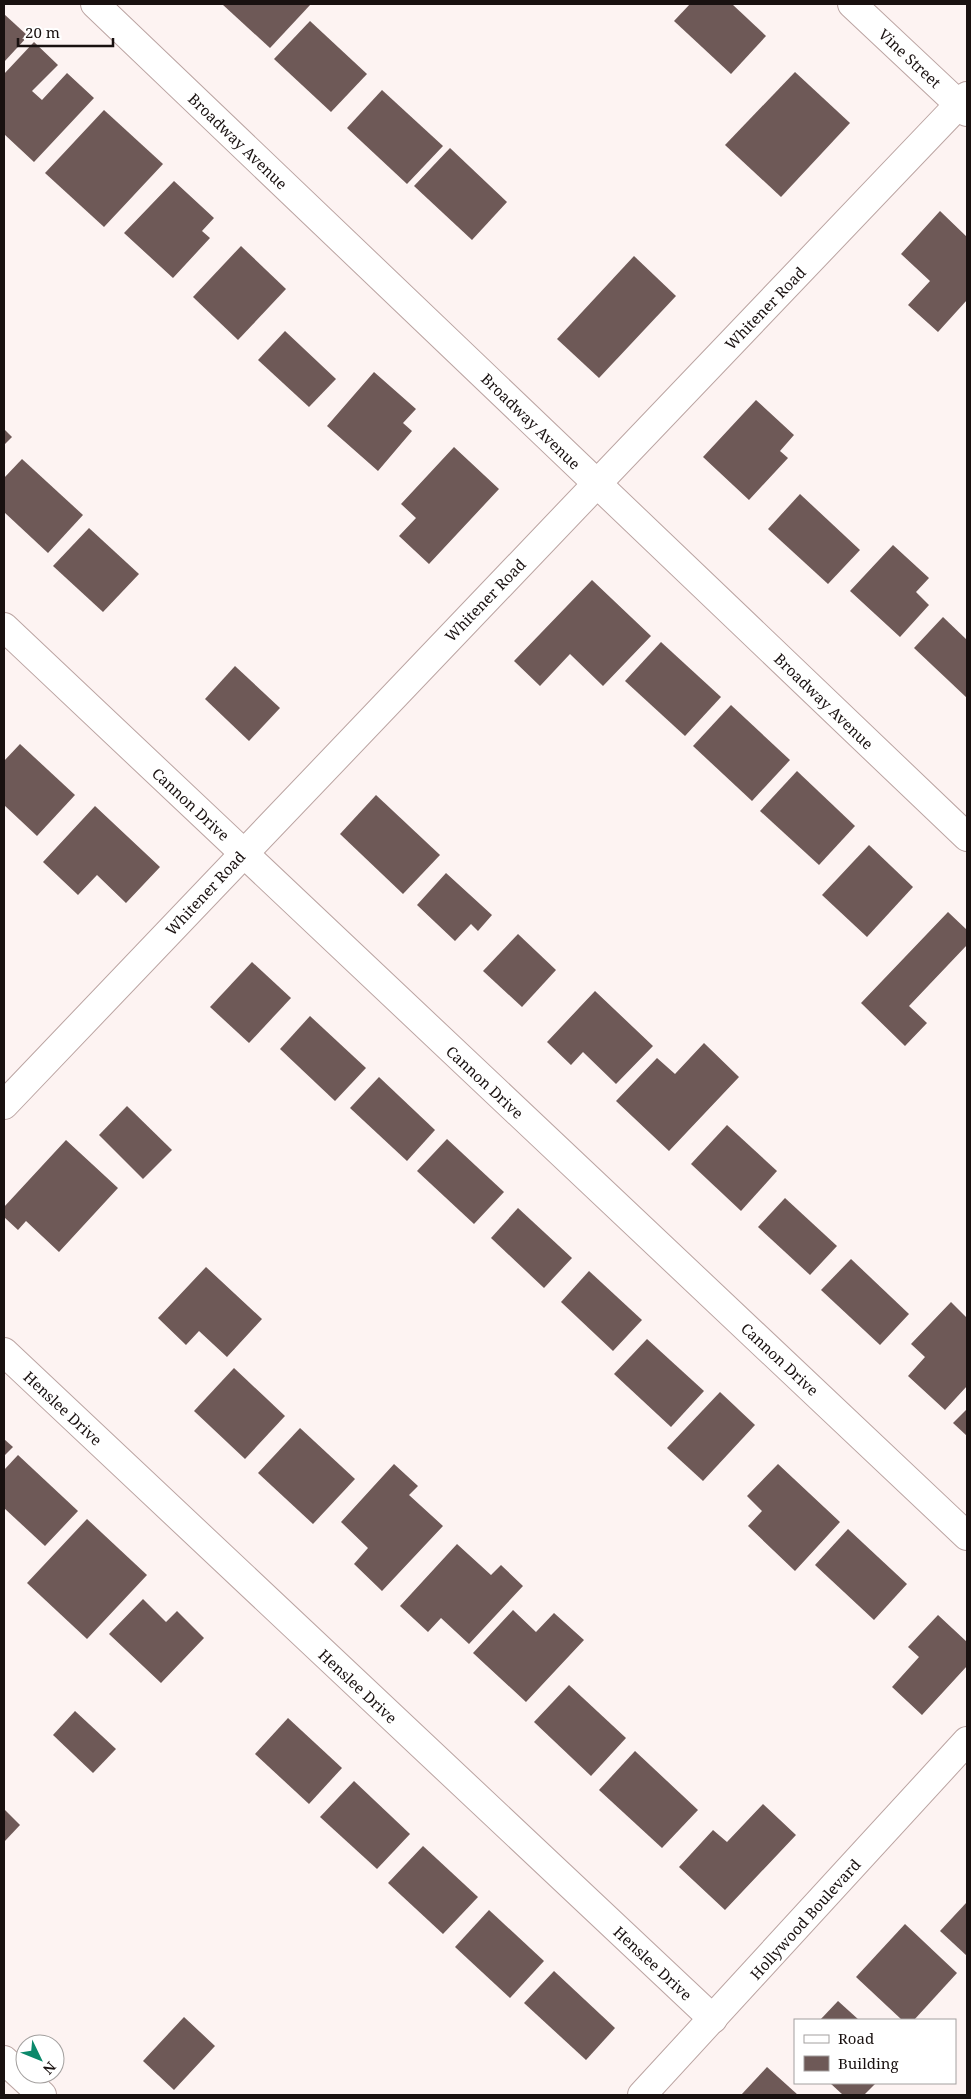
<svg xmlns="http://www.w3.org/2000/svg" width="971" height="2099" font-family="'Noto Serif',serif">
<rect width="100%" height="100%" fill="#fdf3f2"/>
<g fill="#6e5957">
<path d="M 222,4 L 311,4 L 270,48 Z"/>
<path d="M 690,4 L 732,4 L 766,36 L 731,74 L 674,21 Z"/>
<path d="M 4,14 L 28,36 L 4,62 Z"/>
<path d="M 310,21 L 367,74 L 331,112 L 274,59 Z"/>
<path d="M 34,42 L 58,65 L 32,91 L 42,100 L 67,73 L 94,98 L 34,162 L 4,134 L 4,74 Z"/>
<path d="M 795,72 L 850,123 L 781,197 L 725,145 Z"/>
<path d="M 382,90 L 443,146 L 407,184 L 347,128 Z"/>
<path d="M 104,110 L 163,164 L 104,227 L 45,173 Z"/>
<path d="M 450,148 L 507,202 L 472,240 L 414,186 Z"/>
<path d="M 174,181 L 214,218 L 202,231 L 210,238 L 173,278 L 124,233 Z"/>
<path d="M 940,211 L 967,237 L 967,300 L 938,332 L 908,305 L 930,281 L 901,254 Z"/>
<path d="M 241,246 L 286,289 L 238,340 L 193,297 Z"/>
<path d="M 634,256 L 676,296 L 599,378 L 557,339 Z"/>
<path d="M 285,331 L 336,379 L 309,407 L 258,360 Z"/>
<path d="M 374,372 L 416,409 L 403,423 L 412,431 L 378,471 L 327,426 Z"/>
<path d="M 756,400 L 794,435 L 780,451 L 788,458 L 749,500 L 703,457 Z"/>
<path d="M 4,429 L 12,437 L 4,445 Z"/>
<path d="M 454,447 L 499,489 L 429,564 L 399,536 L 416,518 L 401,504 Z"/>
<path d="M 22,459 L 83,515 L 48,553 L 4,512 L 4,478 Z"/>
<path d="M 800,494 L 860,550 L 828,584 L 768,529 Z"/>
<path d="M 89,528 L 139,574 L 103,612 L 53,566 Z"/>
<path d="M 893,545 L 929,578 L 916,592 L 929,605 L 900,637 L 850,591 Z"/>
<path d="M 592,580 L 651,636 L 603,686 L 570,654 L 540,686 L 514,661 Z"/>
<path d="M 943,617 L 967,640 L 967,698 L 914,648 Z"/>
<path d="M 661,642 L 721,697 L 685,736 L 625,681 Z"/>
<path d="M 235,666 L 280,708 L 249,741 L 205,699 Z"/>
<path d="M 731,705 L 790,760 L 752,801 L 693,746 Z"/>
<path d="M 20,744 L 75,795 L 37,836 L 4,805 L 4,761 Z"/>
<path d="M 797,771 L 855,826 L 819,865 L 760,811 Z"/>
<path d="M 376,795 L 440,855 L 403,894 L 340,834 Z"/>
<path d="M 95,806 L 160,867 L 126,903 L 97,875 L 78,895 L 43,862 Z"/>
<path d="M 869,845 L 913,887 L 867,937 L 822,895 Z"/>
<path d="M 446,873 L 492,915 L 478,931 L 471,924 L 455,941 L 417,905 Z"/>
<path d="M 948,912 L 967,930 L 967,945 L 909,1006 L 927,1023 L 905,1046 L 861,1003 Z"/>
<path d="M 518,934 L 556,970 L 522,1007 L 483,971 Z"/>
<path d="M 252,962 L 291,998 L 249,1043 L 210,1007 Z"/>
<path d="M 595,991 L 653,1046 L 616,1084 L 583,1052 L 571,1065 L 547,1042 Z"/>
<path d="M 310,1016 L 366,1068 L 335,1101 L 280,1049 Z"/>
<path d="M 704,1043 L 739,1077 L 669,1151 L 616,1101 L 657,1058 L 675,1074 Z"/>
<path d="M 379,1077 L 435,1130 L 407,1161 L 350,1108 Z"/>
<path d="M 127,1106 L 172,1150 L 143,1179 L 99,1135 Z"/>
<path d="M 727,1125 L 777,1171 L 741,1211 L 691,1164 Z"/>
<path d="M 447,1139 L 504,1192 L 474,1224 L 417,1171 Z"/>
<path d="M 66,1140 L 118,1188 L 59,1252 L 26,1221 L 18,1230 L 4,1217 L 4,1207 Z"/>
<path d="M 785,1198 L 837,1246 L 810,1275 L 758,1227 Z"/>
<path d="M 518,1208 L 572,1258 L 544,1288 L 491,1238 Z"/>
<path d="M 851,1259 L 909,1314 L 880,1345 L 821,1290 Z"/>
<path d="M 206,1267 L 262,1319 L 227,1357 L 199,1331 L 186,1345 L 158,1318 Z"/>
<path d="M 589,1271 L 642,1320 L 613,1351 L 561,1302 Z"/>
<path d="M 951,1302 L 967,1318 L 967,1386 L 945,1410 L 908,1376 L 925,1357 L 911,1344 Z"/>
<path d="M 647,1339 L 704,1391 L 671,1427 L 614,1374 Z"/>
<path d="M 234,1368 L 285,1416 L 245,1459 L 194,1411 Z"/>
<path d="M 720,1392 L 755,1425 L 703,1481 L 667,1448 Z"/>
<path d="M 967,1409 L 967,1436 L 953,1423 Z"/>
<path d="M 300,1428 L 355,1479 L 313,1524 L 258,1473 Z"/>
<path d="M 4,1439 L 13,1447 L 4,1456 Z"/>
<path d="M 18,1455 L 78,1511 L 45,1546 L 4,1508 L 4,1470 Z"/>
<path d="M 394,1464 L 418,1486 L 409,1495 L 443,1526 L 382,1591 L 354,1564 L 368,1548 L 341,1522 Z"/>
<path d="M 778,1464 L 840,1522 L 795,1571 L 748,1526 L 762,1511 L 747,1496 Z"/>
<path d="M 87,1519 L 147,1575 L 87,1639 L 27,1583 Z"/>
<path d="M 848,1529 L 907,1584 L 874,1620 L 815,1565 Z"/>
<path d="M 457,1544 L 491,1575 L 501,1565 L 523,1586 L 469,1644 L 441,1618 L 428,1632 L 400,1606 Z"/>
<path d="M 143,1599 L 166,1622 L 177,1611 L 204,1638 L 161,1683 L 109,1634 Z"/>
<path d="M 513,1610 L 536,1632 L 554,1613 L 584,1640 L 526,1702 L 473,1653 Z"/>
<path d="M 938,1615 L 967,1642 L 967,1666 L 922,1715 L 892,1687 L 919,1657 L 908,1647 Z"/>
<path d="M 569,1685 L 626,1738 L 591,1776 L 534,1722 Z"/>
<path d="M 75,1711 L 116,1749 L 93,1773 L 53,1735 Z"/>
<path d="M 288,1718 L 342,1768 L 309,1804 L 255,1754 Z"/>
<path d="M 635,1751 L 698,1810 L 662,1848 L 599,1790 Z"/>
<path d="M 354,1781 L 410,1834 L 377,1869 L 320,1817 Z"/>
<path d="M 763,1804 L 796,1835 L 725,1910 L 679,1867 L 713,1830 L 727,1842 Z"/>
<path d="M 4,1809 L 20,1825 L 4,1842 Z"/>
<path d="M 423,1846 L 478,1897 L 443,1934 L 388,1883 Z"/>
<path d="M 967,1902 L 967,1956 L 940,1931 Z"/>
<path d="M 489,1910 L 544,1961 L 510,1998 L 455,1947 Z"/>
<path d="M 905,1924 L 957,1973 L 914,2020 L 902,2020 L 856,1977 Z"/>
<path d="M 554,1971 L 615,2028 L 586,2060 L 524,2003 Z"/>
<path d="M 838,2001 L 859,2020 L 820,2020 Z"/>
<path d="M 184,2017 L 215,2046 L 174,2090 L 143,2061 Z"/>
<path d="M 767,2067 L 798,2095 L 741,2095 Z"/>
<path d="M 830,2083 L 876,2083 L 864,2095 L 843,2095 Z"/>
</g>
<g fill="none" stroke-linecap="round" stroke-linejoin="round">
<g stroke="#bba4a2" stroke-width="30">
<g id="street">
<path d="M 95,4 L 967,837"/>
<path d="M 852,4 L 967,112"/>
<path d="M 4,627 L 967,1536"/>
<path d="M 4,1105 L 967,96"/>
<path d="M 4,1352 L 713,2019"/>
<path d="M 642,2095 L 967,1741"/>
</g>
</g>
<g stroke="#bba4a2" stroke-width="30">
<path id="secondary" d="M 4,2060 L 42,2095"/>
</g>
<use href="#street" stroke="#fff" stroke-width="28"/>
<use href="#secondary" stroke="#fff" stroke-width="28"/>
</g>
<g text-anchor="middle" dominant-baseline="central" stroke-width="5" stroke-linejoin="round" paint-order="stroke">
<g font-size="15" fill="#191110" stroke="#fff">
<text transform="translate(910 58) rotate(43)">Vine Street</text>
<text transform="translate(238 141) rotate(44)">Broadway Avenue</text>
<text transform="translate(765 308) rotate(-46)">Whitener Road</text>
<text transform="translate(531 421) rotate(44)">Broadway Avenue</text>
<text transform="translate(485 600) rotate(-46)">Whitener Road</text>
<text transform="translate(824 701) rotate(44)">Broadway Avenue</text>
<text transform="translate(191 804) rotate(43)">Cannon Drive</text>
<text transform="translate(205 893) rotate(-47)">Whitener Road</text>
<text transform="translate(485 1082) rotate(43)">Cannon Drive</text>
<text transform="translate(780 1359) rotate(43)">Cannon Drive</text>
<text transform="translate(63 1408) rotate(43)">Henslee Drive</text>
<text transform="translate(358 1686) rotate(43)">Henslee Drive</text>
<text transform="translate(805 1919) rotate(-48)">Hollywood Boulevard</text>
<text transform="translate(653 1963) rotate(43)">Henslee Drive</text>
</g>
</g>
<rect width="971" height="2099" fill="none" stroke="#191110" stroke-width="10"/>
<rect x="794" y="2019" width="162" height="65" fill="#ffffff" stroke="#a3a09f"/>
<rect x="804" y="2035" width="25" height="8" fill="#ffffff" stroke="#a3a09f"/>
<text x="838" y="2044" font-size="15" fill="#191110">Road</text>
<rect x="804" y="2056" width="25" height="15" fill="#6e5957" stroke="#a3a09f"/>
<text x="838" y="2069" font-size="15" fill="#191110">Building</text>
<g transform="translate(40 2059) rotate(133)"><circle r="24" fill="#ffffff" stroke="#a3a09f"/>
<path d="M0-4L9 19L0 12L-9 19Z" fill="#0c896b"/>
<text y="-8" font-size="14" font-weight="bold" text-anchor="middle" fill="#191110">N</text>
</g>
<path d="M18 38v8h95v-8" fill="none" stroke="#191110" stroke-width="2.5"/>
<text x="25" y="38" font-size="15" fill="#191110" stroke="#ffffff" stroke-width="4" paint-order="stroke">20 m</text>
</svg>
